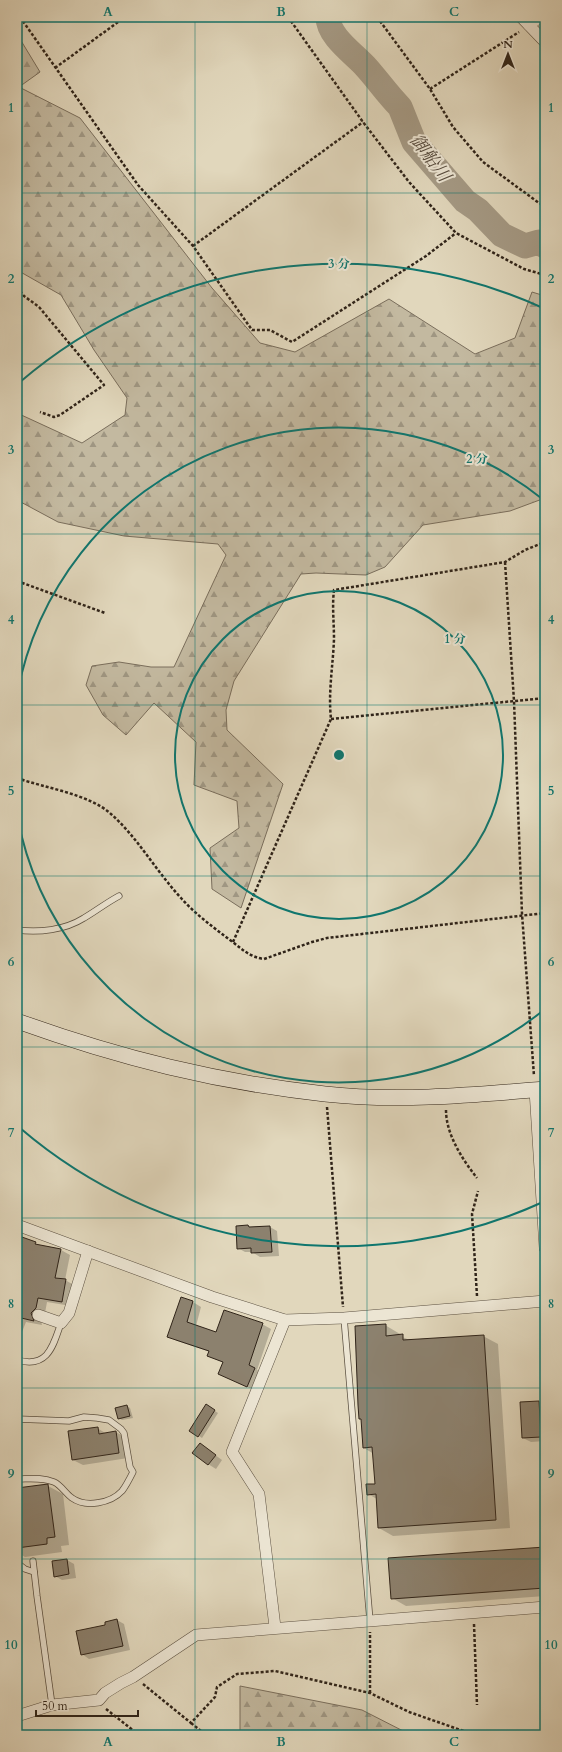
<svg xmlns="http://www.w3.org/2000/svg" width="562" height="1752" font-family="Cardo,'Noto Serif JP',serif">
<defs>
<pattern id="forest-firs" width="22" height="20" patternUnits="userSpaceOnUse"><rect width="22" height="20" fill="#c3b9a0"/><path d="M5 1l3.5 6h-7zM16 11l3.5 6h-7z" fill="#9f9682"/></pattern>
</defs>
<rect width="100%" height="100%" fill="#e1d7bc"/>
<filter id="stains"><feTurbulence type="fractalNoise" baseFrequency=".005" numOctaves="4"/><feColorMatrix values="0 0 0 0 .2 0 0 0 0 .09 0 0 0 0 .02 0 0 0 .5 -.17"/></filter>
<radialGradient id="worn" r=".72"><stop offset=".6" stop-color="#630" stop-opacity="0"/><stop offset="1" stop-color="#630" stop-opacity=".3"/></radialGradient>
<g fill="url(#forest-firs)" stroke="#7a6e5c">
<path d="M 17,34 L 40,72 L 19,87 L 80,118 L 212,288 L 260,343 L 295,352 L 389,299 L 475,354 L 515,338 L 532,292 L 545,296 L 545,498 L 510,511 L 423,525 L 385,567 L 366,575 L 316,573 L 301,574 L 234,681 L 226,710 L 227,730 L 283,784 L 241,908 L 212,889 L 210,848 L 239,828 L 237,801 L 194,785 L 196,742 L 154,703 L 126,735 L 103,715 L 86,685 L 92,666 L 119,662 L 151,667 L 174,667 L 226,555 L 218,544 L 124,536 L 58,522 L 17,500 L 17,413 L 82,443 L 125,415 L 127,398 L 94,350 L 61,295 L 17,270 Z"/>
<path d="M 240,1686 L 362,1710 L 411,1735 L 240,1735 Z"/>
</g>
<g fill="#0003">
<path d="M 248,1226 L 252,1228 L 270,1227 L 277,1231 L 279,1256 L 260,1257 L 252,1252 L 245,1252 L 238,1248 Z"/>
<path d="M 20,1237 L 42,1246 L 61,1250 L 70,1255 L 65,1280 L 74,1285 L 71,1306 L 47,1302 L 45,1313 L 40,1318 L 42,1325 L 26,1322 L 20,1337 L 17,1336 L 17,1245 Z"/>
<path d="M 193,1302 L 201,1307 L 196,1326 L 217,1333 L 262,1324 L 271,1329 L 257,1370 L 263,1373 L 256,1391 L 219,1374 L 224,1363 L 208,1356 L 210,1352 L 177,1341 L 168,1336 Z"/>
<path d="M 385,1325 L 400,1334 L 400,1336 L 412,1341 L 483,1336 L 498,1344 L 510,1528 L 393,1536 L 379,1528 L 377,1499 L 368,1494 L 376,1485 L 374,1454 L 364,1448 L 362,1420 L 359,1418 Z"/>
<path d="M 539,1402 L 545,1405 L 545,1441 L 531,1442 L 523,1438 Z"/>
<path d="M 206,1405 L 218,1413 L 202,1438 L 190,1430 Z"/>
<path d="M 127,1406 L 130,1408 L 133,1418 L 122,1420 L 119,1418 Z"/>
<path d="M 97,1428 L 107,1434 L 116,1432 L 126,1438 L 128,1458 L 83,1465 L 73,1460 Z"/>
<path d="M 200,1444 L 222,1460 L 216,1469 L 208,1464 Z"/>
<path d="M 48,1486 L 63,1494 L 69,1545 L 61,1546 L 62,1552 L 25,1557 L 17,1552 L 17,1489 Z"/>
<path d="M 545,1548 L 545,1596 L 406,1606 L 392,1598 Z"/>
<path d="M 67,1560 L 74,1564 L 76,1578 L 62,1580 L 55,1576 Z"/>
<path d="M 117,1620 L 124,1624 L 130,1650 L 89,1659 L 82,1654 L 107,1626 Z"/>
</g>
<g fill="none" stroke-linecap="round" stroke-linejoin="round">
<path stroke="#a59a85" stroke-width="25" d="M 328,17 C 328,36 353,53 365,66 C 377,79 387,94 400,107 L 414,142 L 465,201 L 478,210 L 502,235 L 525,246 L 539,242 L 545,246"/>
</g>
<g fill="#8c816e" stroke="#302419">
<path d="M 248,1225 L 249,1227 L 270,1226 L 272,1252 L 251,1253 L 251,1248 L 237,1249 L 236,1226 Z"/>
<path d="M 19,1236 L 36,1242 L 35,1244 L 61,1249 L 55,1278 L 66,1279 L 62,1302 L 38,1298 L 36,1308 L 31,1313 L 34,1321 L 17,1317 L 17,1242 Z"/>
<path d="M 181,1297 L 193,1301 L 187,1322 L 216,1332 L 224,1310 L 263,1323 L 249,1365 L 255,1368 L 247,1387 L 218,1374 L 223,1362 L 207,1356 L 209,1351 L 167,1337 Z"/>
<path d="M 386,1324 L 386,1336 L 403,1334 L 403,1340 L 484,1335 L 496,1520 L 378,1528 L 376,1494 L 367,1495 L 366,1484 L 375,1484 L 372,1447 L 363,1448 L 361,1419 L 359,1419 L 358,1405 L 355,1326 Z"/>
<path d="M 539,1401 L 541,1437 L 522,1438 L 520,1402 Z"/>
<path d="M 206,1404 L 215,1410 L 198,1437 L 189,1431 Z"/>
<path d="M 127,1405 L 130,1416 L 118,1419 L 115,1408 Z"/>
<path d="M 98,1427 L 99,1434 L 116,1431 L 119,1453 L 72,1460 L 68,1431 Z"/>
<path d="M 200,1443 L 216,1455 L 208,1465 L 192,1453 Z"/>
<path d="M 48,1484 L 55,1537 L 47,1538 L 47,1544 L 17,1548 L 17,1488 Z"/>
<path d="M 545,1547 L 545,1588 L 391,1599 L 388,1558 Z"/>
<path d="M 67,1559 L 69,1574 L 54,1577 L 52,1561 Z"/>
<path d="M 117,1619 L 123,1646 L 81,1655 L 76,1631 L 105,1625 L 105,1622 Z"/>
</g>
<g fill="none" stroke-linecap="round" stroke-linejoin="round">
<g stroke="#5c5142" stroke-width="7">
<g id="lane">
<path d="M 17,930 C 39,933 65,930 84,918 C 96,911 106,903 119,896"/>
<path d="M 344,1318 L 370,1621"/>
<path d="M 17,1360 C 48,1369 53,1346 61,1323"/>
<path d="M 17,1419 L 69,1421 L 84,1417 L 97,1418 L 109,1420 L 121,1429 L 124,1433 L 130,1467 L 133,1472 C 130,1478 126,1486 122,1491 C 111,1503 86,1508 72,1498 C 66,1494 61,1485 54,1482 C 42,1477 29,1479 17,1479"/>
<path d="M 33,1561 L 37,1596 L 52,1705"/>
<path d="M 17,1563 L 25,1569 L 34,1572"/>
</g>
</g>
<g stroke="#5c5142" stroke-width="12">
<g id="street">
<path d="M 521,17 L 545,42"/>
<path d="M 529,25 L 540,17"/>
<path d="M 535,1090 L 545,1248"/>
<path d="M 17,1225 L 212,1297 L 285,1320 L 344,1318 L 545,1301"/>
<path d="M 38,1315 L 61,1323 L 69,1313 L 88,1251"/>
<path d="M 275,1627 L 259,1494 L 232,1452 L 285,1320"/>
<path d="M 17,1716 L 52,1705 L 99,1700 L 105,1693 L 121,1683 L 133,1677 L 196,1635 L 545,1607"/>
</g>
</g>
<g stroke="#302419" stroke-width="16">
<path id="secondary" d="M 17,1021 C 120,1058 216,1082 325,1094 C 398,1102 472,1095 545,1089"/>
</g>
<g stroke="#302419" stroke-width="2.5" stroke-dasharray="3 2" stroke-linecap="butt">
<path d="M 20,17 L 138,185 L 193,246 L 252,330 L 270,330 L 292,342 L 426,256 L 456,233"/>
<path d="M 288,17 L 363,122 L 409,182 L 456,233 L 524,269 L 545,275"/>
<path d="M 377,17 L 430,89 L 453,127 L 483,162 L 539,203 L 545,205"/>
<path d="M 55,68 L 125,17"/>
<path d="M 430,89 L 519,32"/>
<path d="M 193,246 L 363,122"/>
<path d="M 17,287 L 24,296 L 39,307 L 104,385 L 60,415 L 54,417 L 40,412"/>
<path d="M 505,562 L 514,701 L 522,914 L 534,1076"/>
<path d="M 17,581 L 105,613"/>
<path d="M 331,719 L 545,698"/>
<path d="M 17,778 C 45,788 89,794 111,814 C 138,838 156,871 181,898 C 195,914 213,927 230,940 C 241,948 249,957 264,959 L 312,942 L 327,938 L 545,913"/>
<path d="M 542,803 L 545,803"/>
<path d="M 233,942 L 331,719 C 328,692 333,666 334,639 C 334,622 332,606 334,590 L 505,562 L 525,550 L 545,542"/>
<path d="M 327,1107 L 343,1307"/>
<path d="M 446,1110 C 446,1134 462,1159 477,1178"/>
<path d="M 477,1296 L 472,1214 L 478,1191"/>
<path d="M 474,1624 L 477,1705"/>
<path d="M 143,1684 L 191,1723 L 215,1697 L 217,1687 L 237,1674 L 275,1671 L 370,1693 L 409,1712 L 475,1735"/>
<path d="M 370,1693 L 370,1632"/>
<path d="M 106,1709 L 139,1735"/>
<path d="M 191,1723 L 206,1735"/>
</g>
<use href="#lane" stroke="#ece5d3" stroke-width="5.5"/>
<use href="#street" stroke="#ece5d3" stroke-width="11"/>
<use href="#secondary" stroke="#ece5d3" stroke-width="15"/>
</g>
<path fill="none" stroke="#0f766e" stroke-width="1" stroke-opacity="0.55" d="M 195,17 L 195,1735M 367,17 L 367,1735M 17,193 L 545,193M 17,364 L 545,364M 17,534 L 545,534M 17,705 L 545,705M 17,876 L 545,876M 17,1047 L 545,1047M 17,1218 L 545,1218M 17,1388 L 545,1388M 17,1559 L 545,1559"/>
<g fill="none" stroke="#0f766e" stroke-width="2">
<circle cx="339" cy="755" r="164"/>
<path d="M545 1009A327 327 0 0 1 17 815M17 695A327 327 0 0 1 545 501"/>
<path d="M543 1202A491 491 0 0 1 20 1128M20 382A491 491 0 0 1 543 308"/>
</g>
<g text-anchor="middle" dominant-baseline="central" stroke-width="4" stroke-linejoin="round" paint-order="stroke">
<g font-size="18" font-style="italic" fill="#594d3f" stroke="#ece5d3">
<text transform="translate(430 158) rotate(53)">御船川</text>
</g>
</g>
<circle cx="339" cy="755" r="6" fill="#0f766e" stroke="#ece5d3" stroke-width="2"/>
<g font-size="12" text-anchor="middle" font-weight="bold" fill="#0f766e" stroke="#ece5d3" stroke-width="4" stroke-linejoin="round" paint-order="stroke">
<text x="339" y="268">3 分</text>
<text x="477" y="463">2 分</text>
<text x="455" y="643">1 分</text>
</g>
<rect width="562" height="1752" fill="none" stroke="#e1d7bc" stroke-width="44"/>
<g transform="translate(508 54)" stroke="#ece5d3" stroke-width="3" paint-order="stroke">
<path d="M0-3L7 15L0 10L-7 15Z" fill="#302419"/>
<text y="-6" font-size="11" font-weight="bold" text-anchor="middle" fill="#302419">N</text>
</g>
<path d="M36 1710v6h102v-6" fill="none" stroke="#302419" stroke-width="2"/>
<text x="42" y="1710" font-size="12" fill="#302419" stroke="#ece5d3" stroke-width="3" paint-order="stroke">50 m</text>
<rect x="22" y="22" width="518" height="1708" fill="none" stroke="#0f766e" stroke-width="1.5"/>
<g font-size="13" text-anchor="middle" font-weight="bold" fill="#0f766e">
<text x="108" y="16">A</text>
<text x="281" y="16">B</text>
<text x="454" y="16">C</text>
<text x="11" y="112">1</text>
<text x="551" y="112">1</text>
<text x="11" y="283">2</text>
<text x="551" y="283">2</text>
<text x="11" y="454">3</text>
<text x="551" y="454">3</text>
<text x="11" y="624">4</text>
<text x="551" y="624">4</text>
<text x="11" y="795">5</text>
<text x="551" y="795">5</text>
<text x="11" y="966">6</text>
<text x="551" y="966">6</text>
<text x="11" y="1137">7</text>
<text x="551" y="1137">7</text>
<text x="11" y="1308">8</text>
<text x="551" y="1308">8</text>
<text x="11" y="1478">9</text>
<text x="551" y="1478">9</text>
<text x="11" y="1649">10</text>
<text x="551" y="1649">10</text>
<text x="108" y="1746">A</text>
<text x="281" y="1746">B</text>
<text x="454" y="1746">C</text>
</g>
<rect width="100%" height="100%" filter="url(#stains)"/>
<rect width="100%" height="100%" fill="url(#worn)"/>
</svg>
